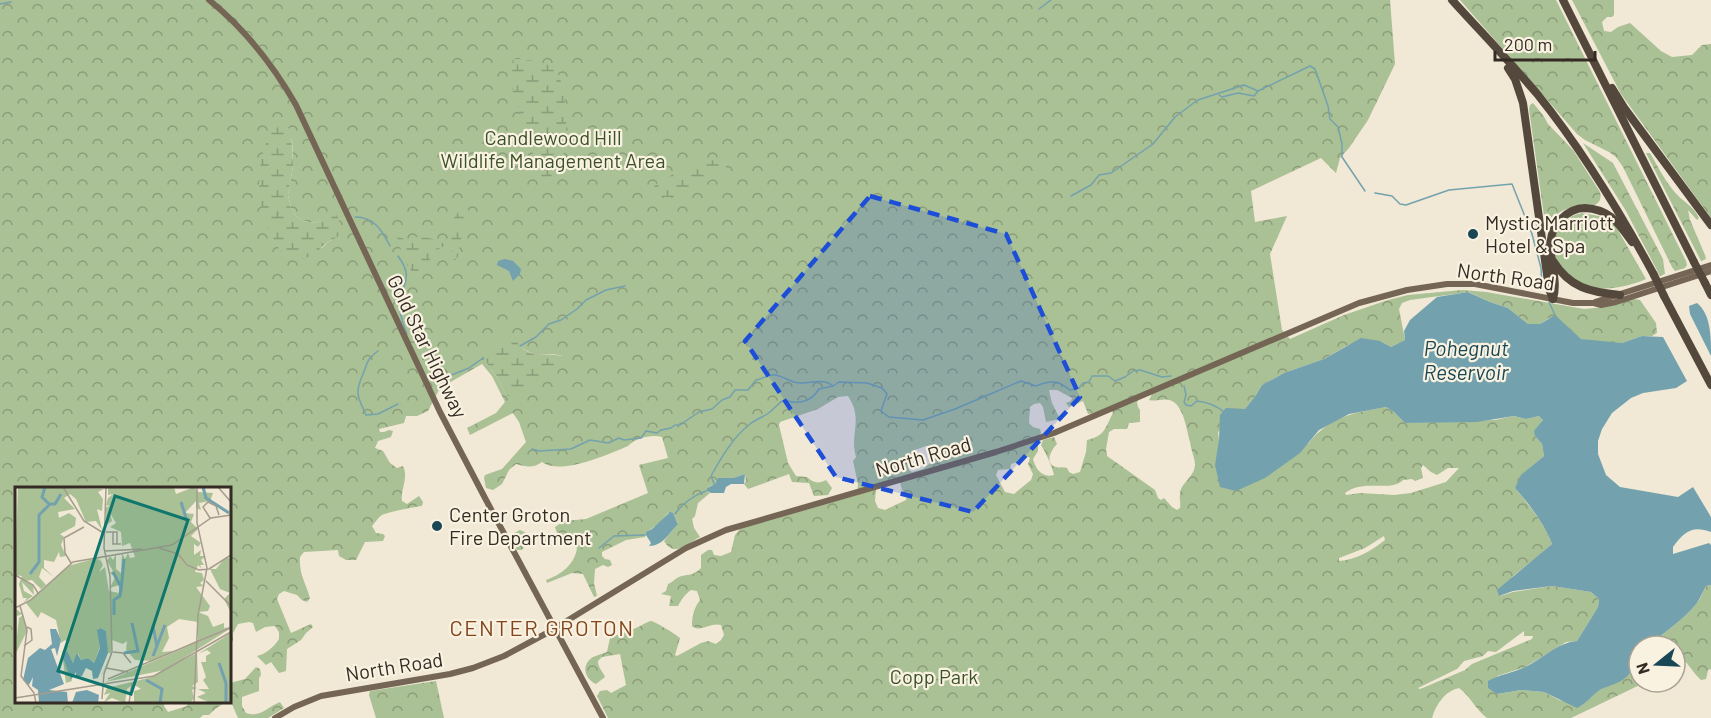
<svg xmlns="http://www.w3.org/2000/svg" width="1711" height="718" font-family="Barlow,sans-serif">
<defs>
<pattern id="forest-crowns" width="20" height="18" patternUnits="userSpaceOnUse" patternTransform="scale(1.5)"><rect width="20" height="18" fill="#aac095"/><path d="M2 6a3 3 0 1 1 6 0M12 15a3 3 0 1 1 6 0" fill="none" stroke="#8b9c79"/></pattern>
<pattern id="wetland-marsh" width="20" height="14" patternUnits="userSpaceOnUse" patternTransform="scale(1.5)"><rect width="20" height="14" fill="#aac095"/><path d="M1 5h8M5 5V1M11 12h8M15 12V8" fill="none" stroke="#8b9c79"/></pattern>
</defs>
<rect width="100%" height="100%" fill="#f1e8d5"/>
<g fill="url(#forest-crowns)" fill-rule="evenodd">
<path d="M 0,0 L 1390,0 L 1395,64 L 1368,120 L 1349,148 L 1340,158 L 1336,173 L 1321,158 L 1251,191 L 1255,222 L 1287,216 L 1270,254 L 1282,330 L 1290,339 L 1344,315 L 1388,300 L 1408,295 L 1462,290 L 1486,292 L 1584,309 L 1605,307 L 1634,299 L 1640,300 L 1656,323 L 1657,333 L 1652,336 L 1642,336 L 1622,343 L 1598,342 L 1581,339 L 1549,318 L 1540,324 L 1528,324 L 1508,308 L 1490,302 L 1469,292 L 1410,300 L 1402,303 L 1399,309 L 1405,340 L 1391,347 L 1380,341 L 1348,345 L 1324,359 L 1284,373 L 1262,385 L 1256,395 L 1245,409 L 1218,432 L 1219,440 L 1308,444 C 1330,416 1353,413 1386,407 L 1394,412 L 1405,423 L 1495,420 L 1514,416 L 1526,419 L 1539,416 L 1543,419 L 1535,436 L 1542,444 L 1544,456 L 1532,466 L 1515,488 C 1529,505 1544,523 1552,544 L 1536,558 L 1513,576 L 1500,596 L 1513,592 L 1552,586 L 1591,592 L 1599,599 L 1598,607 L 1577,641 L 1566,642 L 1525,667 L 1497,676 L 1497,694 L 1521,690 L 1544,692 L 1559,700 L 1581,706 C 1588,699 1595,692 1604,688 C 1611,684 1619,682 1625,677 C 1631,673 1634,663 1639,657 L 1639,682 L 1646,682 L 1571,718 L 1487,718 C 1475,709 1471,697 1459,688 C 1445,691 1436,704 1432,718 L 608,718 L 597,696 L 600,691 L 607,690 L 611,693 L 626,685 L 620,654 L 602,657 L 598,661 C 598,668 602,670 605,677 L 596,684 C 584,678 581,665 593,657 C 597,655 603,654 607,652 L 610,638 C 620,633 632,631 642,625 C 644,624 649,621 651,621 C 654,621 677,635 680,638 L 675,655 L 677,656 L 701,643 L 708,641 L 716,644 L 721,640 L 724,635 L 721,625 C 710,622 700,633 692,626 C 692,616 694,608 700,600 L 697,591 L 691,590 C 684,595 682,599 678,606 L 669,606 L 671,596 L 661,594 L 666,591 L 668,584 C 671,583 674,580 677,578 C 686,573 691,578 701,568 L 701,555 L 708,550 L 712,550 L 714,555 L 721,556 L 731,552 L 735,535 L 740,529 L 857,495 L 858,484 L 853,461 L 856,457 C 849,434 864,420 848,396 L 838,397 L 818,409 L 780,422 L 779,425 L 788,463 L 796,476 L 807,477 C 813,483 819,484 826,480 L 832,488 L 828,495 L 814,496 L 809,483 L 792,482 L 789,474 L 748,489 L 744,484 L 746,481 L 745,474 L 733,478 L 717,480 L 715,484 L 708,487 L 707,491 L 710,493 L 698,503 L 695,516 L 692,519 L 694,528 L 700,537 C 687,544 674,558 664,541 L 678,523 L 673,513 L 668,513 L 659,523 L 647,532 L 645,537 L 626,540 L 602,552 L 602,556 L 605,559 L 610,560 L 612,565 L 608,567 L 603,565 L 595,569 L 594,583 L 597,596 L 594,597 L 583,574 L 572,573 L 547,583 L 546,580 C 561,575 575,564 577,548 L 572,543 L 551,546 L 538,538 L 533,542 L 531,539 L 528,541 L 522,550 L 517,550 L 509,538 L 510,535 L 520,530 L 535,537 L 548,535 L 555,537 L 557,533 L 555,527 L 564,521 L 586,519 L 648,493 L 639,465 L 668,458 L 662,437 C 651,434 636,438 628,446 C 609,454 560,476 542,462 C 534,468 526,467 516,464 L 509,470 L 502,484 L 493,490 L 486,488 L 484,478 L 485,475 L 502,469 L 526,442 L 519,422 L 513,413 L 470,435 L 467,428 L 496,413 L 505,402 L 492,376 L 482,364 L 440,388 L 428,411 L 417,416 L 406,416 L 404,423 L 379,429 L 380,432 L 384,432 L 389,430 L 393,431 L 391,437 L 378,441 L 375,448 L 383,451 L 390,463 L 397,468 L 403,466 C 409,478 400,490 402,501 L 407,504 L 419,496 L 423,502 L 422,506 C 418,506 385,513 382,515 C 378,517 375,523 372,526 L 376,533 L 383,534 L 385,536 L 383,541 L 365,542 L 356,560 L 346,560 L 339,556 L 338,550 L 304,552 L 300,557 C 299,575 305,581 310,598 L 307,602 L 302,600 L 297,595 L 284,591 L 279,594 L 277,599 L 291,633 L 311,624 L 313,627 L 306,633 L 301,640 L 287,649 L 286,671 L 279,673 L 271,662 L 266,665 L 257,656 C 266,654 274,647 279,639 L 279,632 L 275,626 L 265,627 L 256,632 L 253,623 L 249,622 L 238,624 L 233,633 L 233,641 L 230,643 L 230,488 L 16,488 L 16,702 L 165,702 L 164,706 L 168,712 L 187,706 L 188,702 L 230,702 L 230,683 L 245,679 L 256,667 L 260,669 L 261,675 L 259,678 L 259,691 L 242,697 L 242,706 L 246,713 C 261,718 267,707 280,702 L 284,708 L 268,718 L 238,718 L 231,702 C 221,703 215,709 209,715 L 203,715 L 200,718 L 0,718 ZM 292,138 L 293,166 L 288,195 L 291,208 L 296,216 L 303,221 L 316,223 L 336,213 L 340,236 L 328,242 L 322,248 L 259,190 ZM 520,346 C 540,362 545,350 563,356 L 506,395 L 499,381 L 491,369 ZM 1049,390 L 1057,390 L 1072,398 L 1071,401 L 1066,403 L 1069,407 L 1083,401 L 1088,414 L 1112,411 L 1113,413 C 1105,428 1105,436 1087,440 L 1086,452 L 1080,472 L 1073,474 L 1069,472 L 1067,468 C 1063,467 1060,468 1056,467 C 1044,463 1051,450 1057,444 L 1054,437 L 1043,440 L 1041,445 C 1046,453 1052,466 1054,475 C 1042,478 1036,470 1033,459 L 1038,451 L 1038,437 L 1041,433 L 1040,429 L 1033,427 L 1029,423 L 1030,407 L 1034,404 L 1040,403 L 1043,407 L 1046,422 L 1060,419 L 1052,403 ZM 1152,394 L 1149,400 C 1157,402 1164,397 1172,401 C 1184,407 1187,431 1190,442 C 1191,450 1195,458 1195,465 C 1194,478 1181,482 1180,494 C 1179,498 1181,503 1180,508 L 1177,510 L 1172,507 L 1164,498 L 1161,500 L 1158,498 L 1155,490 L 1107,456 L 1106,449 L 1109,432 L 1114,429 L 1127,429 L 1129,423 L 1140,422 L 1140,410 L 1138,407 L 1137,402 L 1139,399 ZM 926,446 L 934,448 L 936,451 L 935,459 L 923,469 L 912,472 L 909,470 L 906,459 L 915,450 ZM 1026,457 L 1029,457 L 1030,458 L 1028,464 L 1033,474 L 1031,480 L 1014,494 L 1005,492 L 996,475 L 998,470 L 1010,469 L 1011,464 L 1023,460 ZM 1423,465 L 1431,472 L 1437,475 L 1448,468 L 1459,468 L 1446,482 L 1411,493 L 1394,495 L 1360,493 L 1346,495 L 1345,493 C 1364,478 1391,493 1403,480 L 1412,479 L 1415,481 L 1423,478 L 1421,468 ZM 900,482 L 902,490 L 907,495 L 906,500 L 885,510 L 878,508 L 875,501 L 876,489 ZM 1384,536 L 1385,540 C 1371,551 1356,560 1339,561 L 1339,558 L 1365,548 ZM 1524,631 L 1524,636 L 1533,636 L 1532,639 L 1472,664 L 1465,670 L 1425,687 L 1420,689 L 1418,688 L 1457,669 L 1464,661 L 1483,656 L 1488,651 L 1496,652 Z"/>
<path d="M 1460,0 L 1556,0 L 1686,261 L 1687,265 L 1685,268 L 1675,271 L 1672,267 L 1623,167 L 1616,157 L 1609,152 L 1585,140 L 1577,134 Z"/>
<path d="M 1572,0 L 1614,0 L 1614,15 L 1612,17 L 1607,17 L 1602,22 L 1604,31 L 1611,32 L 1618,27 L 1630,23 L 1661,51 L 1672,57 L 1692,55 L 1702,45 L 1711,44 L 1711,218 L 1621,94 Z"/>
<path d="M 1533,103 L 1543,115 L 1548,124 L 1573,150 L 1600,192 C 1605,213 1575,204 1562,211 C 1554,215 1550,222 1546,230 L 1529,109 L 1530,105 Z"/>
<path d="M 1583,143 L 1613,163 L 1663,259 L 1665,274 L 1660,276 L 1626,211 Z"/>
<path d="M 1646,153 L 1650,153 C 1657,165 1664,179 1673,190 C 1681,201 1693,205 1699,218 L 1697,220 L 1688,210 L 1690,220 L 1705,255 L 1706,259 L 1701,261 Z"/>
<path d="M 1582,213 L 1605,217 L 1615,225 L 1646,279 C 1630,286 1608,291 1591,287 C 1577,284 1558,269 1554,254 C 1550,235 1563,216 1582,213 Z"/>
<path d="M 1711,585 L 1711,669 L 1708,670 L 1706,679 L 1701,680 L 1696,675 L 1686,662 L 1675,666 L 1675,646 L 1649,646 C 1665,631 1684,620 1697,603 C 1701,598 1703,592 1706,586 Z"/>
<path d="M 436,681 L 444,718 L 376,718 L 369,695 L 370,691 Z"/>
</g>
<g fill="url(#wetland-marsh)">
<path d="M 514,59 C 524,59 547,62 554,69 C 569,82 569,145 561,163 C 558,170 549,178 543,184 L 538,181 L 532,149 L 513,93 L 512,73 Z"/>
<path d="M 279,122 L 291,130 L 293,166 L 288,195 L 291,208 L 296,216 L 303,221 L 316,223 L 336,212 L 342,230 L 340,236 L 328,242 L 311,256 L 296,261 L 287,258 L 277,246 L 262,215 L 259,190 L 261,159 L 271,127 Z"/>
<path d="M 731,156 L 723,173 L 681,197 L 663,197 L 646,193 C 652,190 655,184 661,181 C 682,168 707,161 731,156 Z"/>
<path d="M 463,207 L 468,209 L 470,218 L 460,241 L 458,257 L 454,261 C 455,254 452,251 451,243 C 448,229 452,217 463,207 Z"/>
<path d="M 398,237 C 406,240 409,238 418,237 C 426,236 434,241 443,240 L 446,245 L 437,250 L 423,269 L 413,275 L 404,256 L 399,253 L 401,248 L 397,241 Z"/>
<path d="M 507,339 L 514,339 C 534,364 542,350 567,357 L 564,366 L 531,385 L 514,398 L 506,395 L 499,381 L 480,352 L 489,346 Z"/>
</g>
<g fill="#73a2ae">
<path d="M 505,259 L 513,261 L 521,269 L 520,274 L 513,281 L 509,271 L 497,265 L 498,261 Z"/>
<path d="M 1468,292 L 1490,302 L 1508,308 L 1528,324 L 1540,324 L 1555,315 L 1581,339 L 1622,343 L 1642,336 L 1663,337 L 1687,381 L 1676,388 L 1643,393 L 1631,398 L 1612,413 L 1602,429 L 1598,441 L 1598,454 L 1606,475 L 1620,487 L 1678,497 L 1693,487 L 1711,517 L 1711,532 C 1692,525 1684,532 1673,547 L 1673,554 L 1709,543 L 1711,545 L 1711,585 L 1706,586 C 1703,592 1700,598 1697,603 C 1684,620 1665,631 1649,646 L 1639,646 L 1639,657 C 1634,663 1633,668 1629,674 C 1623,683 1609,685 1600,690 C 1592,695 1586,704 1577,708 L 1544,692 L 1521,690 L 1497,694 L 1488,688 L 1488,681 C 1500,674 1513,673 1525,667 C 1543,659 1556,643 1577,641 L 1598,607 L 1599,599 L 1591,592 L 1552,586 L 1513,591 L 1499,596 L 1497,590 L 1552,544 C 1544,523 1529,504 1515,488 L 1521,475 L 1544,456 L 1542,444 L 1535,436 L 1534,431 L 1543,420 L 1539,416 L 1526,419 L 1514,416 L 1477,422 L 1405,423 L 1394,412 L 1386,407 L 1349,414 L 1319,430 L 1300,453 L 1265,478 L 1236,491 L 1220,487 L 1215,465 L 1219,440 L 1220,415 L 1226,408 L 1245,409 L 1256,395 L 1262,385 L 1284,373 L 1324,359 L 1361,338 L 1380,341 L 1391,347 L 1405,340 L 1404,331 L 1410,320 L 1437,297 Z"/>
<path d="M 1697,303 C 1711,314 1711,338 1711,356 L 1690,314 L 1689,306 Z"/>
<path d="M 745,474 L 744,484 L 731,484 L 726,487 L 724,493 L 711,493 L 707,491 L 707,488 L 715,484 L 718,478 L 733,478 Z"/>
<path d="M 670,512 L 673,513 L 678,524 C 669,533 663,546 649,546 L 651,543 L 646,535 L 646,532 L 652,529 Z"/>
</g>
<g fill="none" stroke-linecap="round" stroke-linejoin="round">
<g stroke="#73a2ae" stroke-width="1.5">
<path d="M 0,4 L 11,2"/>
<path d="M 1039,9 L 1051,0"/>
<path d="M 1219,95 L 1222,97 L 1238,93 L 1254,96 L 1258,91"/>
<path d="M 1375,193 L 1392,196 L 1400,204 L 1406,205 L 1449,190 L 1512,184 L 1532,234 L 1541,268 L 1542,286"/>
<path d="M 1071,196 L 1091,185 L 1099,175 L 1111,173 L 1153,144 L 1175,117 L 1191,105 L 1198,100 L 1244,85 L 1258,91 L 1310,66 L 1315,69 L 1328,106 L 1330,119 L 1338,127 L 1342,144 L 1342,157 L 1365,191"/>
<path d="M 355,217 C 375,217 382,231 390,246"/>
<path d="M 398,256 C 415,279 401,283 400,306 C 399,316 404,325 407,334"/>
<path d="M 1549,302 L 1555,315"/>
<path d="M 520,346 L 536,337 L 549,324 L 561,320 L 577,309 L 586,300 L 606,290 L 625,286"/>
<path d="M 378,351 C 366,360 368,362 363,374 C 354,395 358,396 366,415 L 378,414 L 398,404"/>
<path d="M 435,384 L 444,378 L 469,368 L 483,358"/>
<path d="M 1184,386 L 1186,395 L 1184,402 L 1186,405 L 1191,406 L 1197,401 C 1206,402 1217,406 1224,412"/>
<path d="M 532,449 L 539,451 L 571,449 L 590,440 L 608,443 L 619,438 L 624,440 L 641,438 L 646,431 L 657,433 L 661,430 L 671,428 L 675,425 L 680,425 L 699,412 L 712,409 L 722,400 L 730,397 L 735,390 L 748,390 L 756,380 C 763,379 768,374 775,375 C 782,376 788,380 794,382 C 807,386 820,377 832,385"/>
<path d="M 715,486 L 711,476 C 721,458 733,437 750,424 C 756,419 764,417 770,412 C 776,407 778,403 784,400 C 798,405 811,402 819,389 L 833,386 L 839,382 L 867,383 L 882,388 L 887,394 L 881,411 L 889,417 L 923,420 L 955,409 L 1021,381 L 1036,386 C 1050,380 1058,380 1070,390 L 1079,388 L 1083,383 L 1089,382 L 1092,376 L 1108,376 L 1115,381 L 1125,377 L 1133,371 L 1140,370 L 1162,377 L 1171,376"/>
<path d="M 675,514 C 682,504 694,495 706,491"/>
<path d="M 599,548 L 614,536 L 645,535"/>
</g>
<g stroke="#756554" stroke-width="6">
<path d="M 209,0 C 245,29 273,65 296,105 L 440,412 L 485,498 L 603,718"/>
<path d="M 1595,302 L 1711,265"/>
<path d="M 275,718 L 294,707 L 321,696 L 450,674 L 473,668 L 504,656 L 547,633 L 686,548 L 726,530 L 996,452 L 1054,433 L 1359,303 L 1407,290 L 1447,284 L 1475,284 L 1573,303 L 1594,303 L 1601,305 L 1616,302 L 1711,271"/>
</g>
<g stroke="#54473b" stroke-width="8">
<path d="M 1452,0 C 1481,32 1511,63 1538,95 C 1583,151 1620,212 1654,275"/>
<path d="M 1563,0 L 1694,262"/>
<path d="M 1508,68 L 1515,79 L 1523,103 L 1549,289 L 1553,299"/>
<path d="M 1612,88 L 1625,109 L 1711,225"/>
<path d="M 1553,261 C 1570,288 1590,292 1620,295"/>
<path d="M 1705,283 L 1711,295"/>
<path d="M 1664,296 L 1711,385"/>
<path d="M 1553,299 C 1561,273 1538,242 1561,219 C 1568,212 1575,208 1585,208 C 1610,209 1619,224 1632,242"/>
</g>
<g stroke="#54473b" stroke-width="8">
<path d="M 1694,262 L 1705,283"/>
<path d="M 1654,275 L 1664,296"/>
</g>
</g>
<path fill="#1d4ed8" fill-opacity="0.2" stroke="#1d4ed8" stroke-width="4.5" stroke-dasharray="12 8" stroke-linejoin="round" d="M 870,196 L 1006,234 L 1080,397 L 973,512 L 836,477 L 745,341 Z"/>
<g fill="#194755" stroke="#f9f2e1" stroke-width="2">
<circle cx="1473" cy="234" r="6"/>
<circle cx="437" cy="526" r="6"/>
</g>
<g text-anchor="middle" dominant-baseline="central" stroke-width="4.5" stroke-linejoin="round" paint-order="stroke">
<g font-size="20" fill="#3b5127" stroke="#f9f2e1">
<text x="553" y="137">Candlewood Hill<tspan x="553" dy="23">Wildlife Management Area</tspan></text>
<text x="934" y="676">Copp Park</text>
</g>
<g font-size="20" fill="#332b24" stroke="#f9f2e1" text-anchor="start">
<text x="1485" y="222">Mystic Marriott<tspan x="1485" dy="23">Hotel &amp; Spa</tspan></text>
<text x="449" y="514">Center Groton<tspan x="449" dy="23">Fire Department</tspan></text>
</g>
<g font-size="20" fill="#332b24" stroke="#f9f2e1">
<text transform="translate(1506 276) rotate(8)">North Road</text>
<text transform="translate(428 346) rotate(64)">Gold Star Highway</text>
<text transform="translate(923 456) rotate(-16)">North Road</text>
<text transform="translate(394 666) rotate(-9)">North Road</text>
</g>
<g font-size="21" font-style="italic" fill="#194755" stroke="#f9f2e1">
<text x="1466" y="347">Pohegnut<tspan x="1466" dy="24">Reservoir</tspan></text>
</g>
<g font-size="22" letter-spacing="1.5" fill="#83451c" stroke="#f9f2e1">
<text x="542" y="627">CENTER GROTON</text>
</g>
</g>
<g transform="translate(15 487)">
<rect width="216" height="216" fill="#f1e8d5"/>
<path d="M 3,0 L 89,2 L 83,5 L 88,12 L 87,24 L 82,22 L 87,43 L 81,34 L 71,35 L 61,12 L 55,7 L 49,11 L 60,22 L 43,25 L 44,31 L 54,26 L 61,31 L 60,39 L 45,47 L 49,50 L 46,58 L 51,69 L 45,70 L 44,65 L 39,75 L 29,73 L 29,81 L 39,90 L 27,81 L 24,90 L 31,98 L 26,102 L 17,93 L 10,94 L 18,99 L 19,108 L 7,95 L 9,104 L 18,109 L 9,115 L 12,111 L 8,111 L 4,97 L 7,89 L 0,88 ZM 93,0 L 159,0 L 161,7 L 179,0 L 183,5 L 198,6 L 195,14 L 184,16 L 186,23 L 181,21 L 181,14 L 170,26 L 179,27 L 176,35 L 183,42 L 176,49 L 186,56 L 183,60 L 179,57 L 179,68 L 186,63 L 185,69 L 191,69 L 186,73 L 189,78 L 185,78 L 187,82 L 183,78 L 180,85 L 187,86 L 189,93 L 185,96 L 189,99 L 181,100 L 195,119 L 193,124 L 183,125 L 193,129 L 198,140 L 209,136 L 209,141 L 216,140 L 137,174 L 120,173 L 111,163 L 112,154 L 108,157 L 97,153 L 96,153 L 96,164 L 95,172 L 85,191 L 96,167 L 92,165 L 91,144 L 83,141 L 86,157 L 79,176 L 73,171 L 66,173 L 63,166 L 58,176 L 52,163 L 48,171 L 57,194 L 51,196 L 47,165 L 54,157 L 50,153 L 46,156 L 41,133 L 26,125 L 23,131 L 11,116 L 53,79 L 82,71 L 85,74 L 84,70 L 88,78 L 84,85 L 90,80 L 94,104 L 104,106 L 104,98 L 95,101 L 100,90 L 95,86 L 98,84 L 92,74 L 95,69 L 98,73 L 101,67 L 101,82 L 106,86 L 107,66 L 110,72 L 113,66 L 115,71 L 120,70 L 115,56 L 107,59 L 106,45 L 95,40 L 101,36 L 95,26 L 97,34 L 91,38 L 91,20 L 95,19 L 91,18 L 93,11 L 98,7 L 93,8 ZM 164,132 L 183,135 L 183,153 L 160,164 L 147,165 L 154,151 L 152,140 ZM 211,70 L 216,72 L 216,126 L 209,112 L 215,106 L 205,102 L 195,82 L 201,82 ZM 0,121 L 7,127 L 2,129 L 2,149 L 4,131 L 8,128 L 12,144 L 0,168 ZM 216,141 L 150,183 L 90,195 ZM 216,146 L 216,216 L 191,216 L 192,211 L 191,214 L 182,210 L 191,206 L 183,202 L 194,202 L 188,193 L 191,190 L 186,175 L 191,175 L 191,169 L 196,166 L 192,163 L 183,167 ZM 182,166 L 183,195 L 177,199 L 182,201 L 177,203 L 179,211 L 175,216 L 119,216 L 119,204 L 126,202 L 118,197 L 112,202 L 110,216 L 97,211 L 89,215 L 95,206 L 89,208 L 92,201 L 133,191 Z" fill="#aac095" fill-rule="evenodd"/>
<path d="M 167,115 L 177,116 L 163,131 L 151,137 L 154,126 Z" fill="#aac095"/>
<path d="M 85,141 L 91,144 L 93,166 L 83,191 L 78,192 L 77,184 L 71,181 L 67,189 L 61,191 L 61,185 L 56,193 L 48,171 L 52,163 L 58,176 L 62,166 L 66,173 L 73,171 L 79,176 L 85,161 L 82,143 ZM 35,142 L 41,142 L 46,153 L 42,169 L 40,161 L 36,162 L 49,197 L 34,203 L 52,205 L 53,216 L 24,216 L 23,203 L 17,199 L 18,190 L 14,198 L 8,193 L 13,171 L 25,161 L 30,163 L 37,157 ZM 72,203 L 84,208 L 83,216 L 57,216 L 61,205 Z" fill="#73a2ae"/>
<path fill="none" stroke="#73a2ae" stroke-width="3" d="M 30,0 L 27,10 L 34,17M 188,0 L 191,11 L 214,26M 166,15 L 172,34M 98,85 L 106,100 L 105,109 L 99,113 L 99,128M 15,87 L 24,75 L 24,28 L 35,17 L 40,17 L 46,7M 106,104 L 109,72M 138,139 L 142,160M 109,166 L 123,164 L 117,136M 138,169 L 150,138M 204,176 L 211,196 L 211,216M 131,193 L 147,202 L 145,216"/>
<path fill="none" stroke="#a59c8e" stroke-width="1.5" d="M 48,0 L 69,34 L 90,47M 203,0 L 216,15M 195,31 L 188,20 L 193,15 L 201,19 L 204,28M 91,45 L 102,45 L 102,57M 98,45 L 98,57 L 106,57M 144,61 L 163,67 L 172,78 L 184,83 L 194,82 L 216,68M 90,64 L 127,62M 56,76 L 50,66 L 49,51 L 69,40M 0,88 L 18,98 L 23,106M 191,94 L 216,119M 5,119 L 12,143 L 6,189 L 19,206 L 21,216M 0,121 L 16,113 L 58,75 L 157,58 L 196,31 L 216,28M 9,159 L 17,153 L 16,142 L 12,140M 98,165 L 108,166 L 116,176M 91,181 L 113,185M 93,192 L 215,141M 0,211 L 139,189 L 216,145M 87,212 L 89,187 L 97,165 L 95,89 L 89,61 L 91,0M 114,216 L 117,196M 179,216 L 183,128 L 192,81 L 182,36 L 182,0"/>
<path fill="#0f766e" fill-opacity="0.15" stroke="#0f766e" stroke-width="3" d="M 100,9 L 173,33 L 116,207 L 43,184 Z"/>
<rect width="216" height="216" fill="none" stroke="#332b24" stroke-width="3"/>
</g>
<g transform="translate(1657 664) rotate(252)"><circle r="28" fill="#f9f2e1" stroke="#aaa295" stroke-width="1.5"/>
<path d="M0-4.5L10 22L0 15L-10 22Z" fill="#194755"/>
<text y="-9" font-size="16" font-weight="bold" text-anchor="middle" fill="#332b24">N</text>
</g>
<path d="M1495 51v9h100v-9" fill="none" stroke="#332b24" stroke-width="3"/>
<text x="1504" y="51" font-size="18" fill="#332b24" stroke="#f9f2e1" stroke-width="4.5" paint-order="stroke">200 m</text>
</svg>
